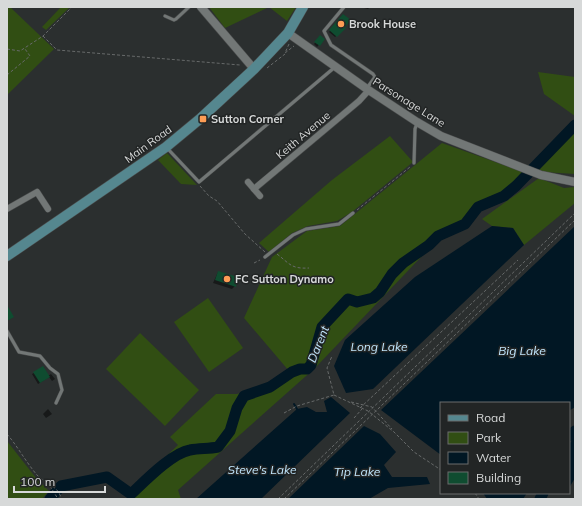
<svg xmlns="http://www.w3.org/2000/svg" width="582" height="506" font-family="Mulish,sans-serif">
<rect width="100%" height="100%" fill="#2b2f2f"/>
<g fill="#314e13">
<path d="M 7,7 L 10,7 L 54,49 L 7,95 Z"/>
<path d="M 61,7 L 70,7 L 46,30 L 42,27 Z"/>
<path d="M 209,7 L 296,7 L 287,21 L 269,7 L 225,28 Z"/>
<path d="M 538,72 L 575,77 L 575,116 L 544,94 Z"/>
<path d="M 575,128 L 575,174 L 544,172 L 536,169 Z"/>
<path d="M 390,136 L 413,162 L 352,212 L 337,221 L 308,226 L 292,233 L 269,252 L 259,243 L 332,180 Z"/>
<path d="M 442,143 L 526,173 L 506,192 L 477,206 L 463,222 L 438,234 L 411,257 L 424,254 L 315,368 L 178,490 L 181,499 L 134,499 L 131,490 L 178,445 L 170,437 L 216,394 L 237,394 L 271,384 L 289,371 L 244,318 L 272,257 L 307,231 L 340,226 Z"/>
<path d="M 167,153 L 197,185 L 181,184 L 158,160 Z"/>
<path d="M 539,178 L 564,188 L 575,187 L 575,203 L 524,245 L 513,228 L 492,226 L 482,219 Z"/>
<path d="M 208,298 L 243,348 L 209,372 L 174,322 Z"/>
<path d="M 140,333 L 199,390 L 165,426 L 106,369 Z"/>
<path d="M 7,441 L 36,478 L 49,491 L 42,499 L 7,499 Z"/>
</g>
<g fill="#011724">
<path d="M 492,226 L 513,228 L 524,245 L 373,389 L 346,393 L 334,366 L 345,340 L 415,277 Z"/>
<path d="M 575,226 L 575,407 L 569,411 L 569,403 L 441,403 L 441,455 L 381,410 Z"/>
<path d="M 331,397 L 350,413 L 261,499 L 196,499 L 297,409 L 307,407 L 316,412 L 327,412 L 324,401 Z"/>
<path d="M 364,426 L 380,434 L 396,452 L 384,465 L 392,477 L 427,477 L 430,484 L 388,488 L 369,499 L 288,499 Z"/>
<path d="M 575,437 L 575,478 L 569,488 L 569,444 Z"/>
<path d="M 483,493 L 527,493 L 523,499 L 487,499 Z"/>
</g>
<g fill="#0007">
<path d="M 360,7 L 370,7 L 368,9 Z"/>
<path d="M 343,15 L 345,28 L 335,37 L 329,32 Z"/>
<path d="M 320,37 L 323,40 L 317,47 L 314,44 Z"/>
<path d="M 218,272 L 235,286 L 232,289 L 213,283 Z"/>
<path d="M 34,373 L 48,376 L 51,374 L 55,379 L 52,381 L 49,377 L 38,384 L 32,374 Z"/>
<path d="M 48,409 L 52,414 L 46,418 L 43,414 Z"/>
</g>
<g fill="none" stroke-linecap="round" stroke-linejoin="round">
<path stroke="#011724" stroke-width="2" d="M 294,404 L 297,409"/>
<g stroke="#011724" stroke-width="11">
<path d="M 569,436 L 575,431"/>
<path d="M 50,499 L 61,486 L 107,477 L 131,494 C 145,481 172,453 190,450 C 200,448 208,449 218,447 L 230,431 L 237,408 L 244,396 L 270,387 L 292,372 L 300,369 L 307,369 L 311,365 L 322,327 L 348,299 L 357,302 L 373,298 L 380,292 L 392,274 L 403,263 L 429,245 L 438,236 L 465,224 L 478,207 L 504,196 L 516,186 L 575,125"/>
<path d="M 540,499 L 543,493"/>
</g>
</g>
<g fill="#0f4c30">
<path d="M 343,14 L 351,20 L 345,27 L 346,28 L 337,37 L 329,30 Z"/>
<path d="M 320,35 L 325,39 L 320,46 L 314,42 Z"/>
<path d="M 218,271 L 238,277 L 236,287 L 215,280 Z"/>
<path d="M 7,305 L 14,317 L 7,321 Z"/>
<path d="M 43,366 L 50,377 L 40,383 L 33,372 Z"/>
</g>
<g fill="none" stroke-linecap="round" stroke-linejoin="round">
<g stroke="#4b4d4d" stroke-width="4">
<g id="service">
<path d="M 344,7 L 324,31 L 331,45 L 373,74 L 375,77 L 367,88"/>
<path d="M 165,16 L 174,20 L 176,19 L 189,7"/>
<path d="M 167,148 L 199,182 L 335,67"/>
<path d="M 414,163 L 415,129 L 417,123"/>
<path d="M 265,257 L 293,235 L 306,229 L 339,224 L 353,213"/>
<path d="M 7,331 L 19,352 L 40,356 L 50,368 L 58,374 L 62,390 L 56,403"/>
</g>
</g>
<g stroke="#4b4d4d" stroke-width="7">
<g id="minor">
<path d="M 248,182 L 254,189"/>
<path d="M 260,196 L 254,189 L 359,101 L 369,90"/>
<path d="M 7,209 L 37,192 L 48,209"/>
</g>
</g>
<g stroke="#4b4d4d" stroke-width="9">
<g id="tertiary">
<path d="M 201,7 L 254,69"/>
<path d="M 288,33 L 367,89 L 417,122 L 441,136 L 541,175 L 575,182"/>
</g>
</g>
<g stroke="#4b4d4d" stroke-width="11">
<path id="primary" d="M 7,256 L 166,147 L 201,118 L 254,69 L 288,33 L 303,7"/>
</g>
<g stroke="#676a6a" stroke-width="1" stroke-dasharray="3 2" stroke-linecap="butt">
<path d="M 43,36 L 57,50 L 240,65"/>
<path d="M 289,44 L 285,53 L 294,46"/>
<path d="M 7,49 L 20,51 L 43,36 L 72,7"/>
<path d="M 267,68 L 285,54"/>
<path d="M 7,75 L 30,56 L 25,49"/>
<path d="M 200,186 L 209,196 L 217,201 L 245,234 L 265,252"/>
<path d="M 357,210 L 410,167"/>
<path d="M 277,254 C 290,264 291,269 309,268"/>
<path d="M 254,263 L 260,260"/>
<path d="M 334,395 L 368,411 L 394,432 L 414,452 L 441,470"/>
<path d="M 351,402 L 372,407 L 392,429"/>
<path d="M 360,408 L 518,260"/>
<path d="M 284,413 L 297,406 L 334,395 L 327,368 L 332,356"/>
<path d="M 354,418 L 362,409"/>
<path d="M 7,434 C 18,447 26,462 37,475 C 45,483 60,487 61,499"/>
<path d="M 50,486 L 58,499"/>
<path d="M 475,493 L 479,499"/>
<path d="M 278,499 L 575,213"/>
<path d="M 284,499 L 575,220"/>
</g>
<use href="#service" stroke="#727776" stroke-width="3"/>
<use href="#minor" stroke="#727776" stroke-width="6"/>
<use href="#tertiary" stroke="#727776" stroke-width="8"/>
<use href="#primary" stroke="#55878f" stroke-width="10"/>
</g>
<g fill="#fd9d55" stroke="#222525" stroke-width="1.5">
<circle cx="341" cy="24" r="4"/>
<rect x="199" y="115" width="8" height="8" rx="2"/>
<circle cx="227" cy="279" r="4"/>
</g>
<g text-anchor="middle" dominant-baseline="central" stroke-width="3" stroke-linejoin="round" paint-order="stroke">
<g font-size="11" font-weight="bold" fill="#d7d9d9" stroke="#222525" text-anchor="start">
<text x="349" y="24">Brook House</text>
<text x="211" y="119">Sutton Corner</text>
<text x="235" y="279">FC Sutton Dynamo</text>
</g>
<g font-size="11" fill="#d7d9d9" stroke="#222525">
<text transform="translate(409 102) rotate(32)">Parsonage Lane</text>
<text transform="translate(303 135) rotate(-40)">Keith Avenue</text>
<text transform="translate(148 144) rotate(-36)">Main Road</text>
</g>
<g font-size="12" font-style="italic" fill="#c0e6fd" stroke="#222525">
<text transform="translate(318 344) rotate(-68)">Darent</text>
<text x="379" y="346">Long Lake</text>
<text x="522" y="350">Big Lake</text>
<text x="262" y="469">Steve's Lake</text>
<text x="357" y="471">Tip Lake</text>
</g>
</g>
<rect width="582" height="506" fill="none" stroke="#d7d9d9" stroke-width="16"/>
<rect x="440" y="402" width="130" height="92" fill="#222525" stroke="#6a6d6d"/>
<rect x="448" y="415" width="20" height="6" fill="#55878f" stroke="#6a6d6d"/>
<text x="476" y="422" font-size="12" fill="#d7d9d9">Road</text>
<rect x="448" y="432" width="20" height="12" fill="#314e13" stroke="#6a6d6d"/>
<text x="476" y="442" font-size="12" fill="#d7d9d9">Park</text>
<rect x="448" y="452" width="20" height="12" fill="#011724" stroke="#6a6d6d"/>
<text x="476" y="462" font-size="12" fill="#d7d9d9">Water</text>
<rect x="448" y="472" width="20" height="12" fill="#0f4c30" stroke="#6a6d6d"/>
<text x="476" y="482" font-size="12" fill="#d7d9d9">Building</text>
<path d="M14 486v6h91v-6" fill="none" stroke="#d7d9d9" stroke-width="2"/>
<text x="20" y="486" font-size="12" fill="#d7d9d9" stroke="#222525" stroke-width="3" paint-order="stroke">100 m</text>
</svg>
